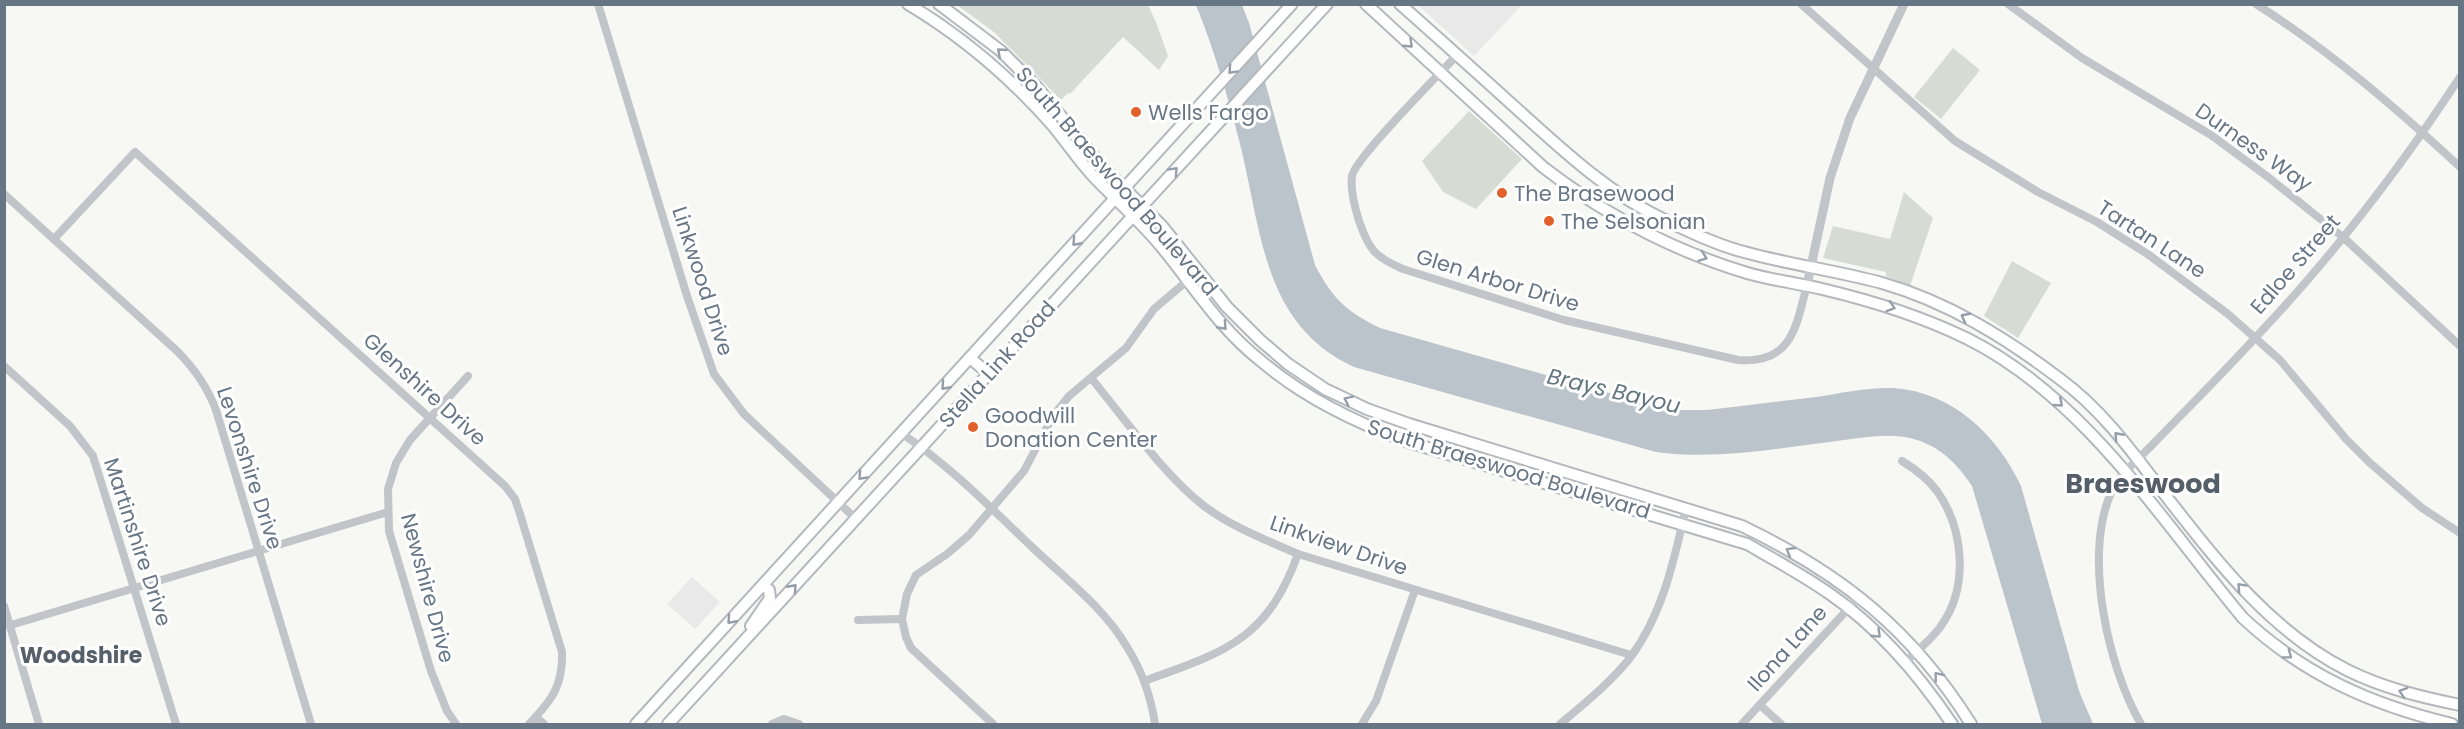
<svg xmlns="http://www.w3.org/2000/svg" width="2464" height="729" font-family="Poppins,sans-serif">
<rect width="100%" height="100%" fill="#f7f7f4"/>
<g fill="#e8e9e8">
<path d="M 1418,5 L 1522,5 L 1474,56 Z"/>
<path d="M 692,577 L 720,602 L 695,629 L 667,604 Z"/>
</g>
<g fill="#d6dcd4">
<path d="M 957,5 L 1148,5 L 1156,22 L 1168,56 L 1159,70 L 1123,37 L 1070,94 L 1068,93 L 1061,100 L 995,33 Z"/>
<path d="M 1953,48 L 1980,70 L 1941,119 L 1914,97 Z"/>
<path d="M 1469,111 L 1522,159 L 1476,209 L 1443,192 L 1422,161 Z"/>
<path d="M 1904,192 L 1933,218 L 1910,286 L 1886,276 L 1886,272 L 1823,258 L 1833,226 L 1890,239 Z"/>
<path d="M 2012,261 L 2051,283 L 2018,338 L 1984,316 Z"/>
</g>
<path fill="#bbc4ca" d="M 1196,5 L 1242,5 L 1249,23 L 1315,265 C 1332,298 1347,312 1380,328 L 1655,406 L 1680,410 L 1707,410 C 1743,406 1779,401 1816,397 C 1841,393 1868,387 1893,388 C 1953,392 1997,435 2021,486 L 2079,691 L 2093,724 L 2042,724 L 1972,486 C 1958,465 1942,448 1917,440 C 1890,431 1857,439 1830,442 C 1772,449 1714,460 1656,452 L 1354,367 C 1262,324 1262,231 1240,144 C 1228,97 1214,49 1196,5 Z"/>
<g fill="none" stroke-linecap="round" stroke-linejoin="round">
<g stroke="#b3b8bd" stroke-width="14">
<g id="secondary">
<path d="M 908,4 C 963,37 1012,79 1054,127 C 1067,143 1079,161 1094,177 C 1116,200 1140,221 1160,245 C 1194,286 1218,327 1261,361 C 1305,398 1355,422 1408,442 L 1747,544 C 1775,560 1803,575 1830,594 C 1879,628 1919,675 1952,724"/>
<path d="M 939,4 L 1001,51 L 1036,86 L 1103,167 L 1162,226 L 1227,307 L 1260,340 L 1288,364 L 1325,389 L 1367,409 L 1409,424 L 1742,526 C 1842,574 1912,630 1971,724"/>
<path d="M 1366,4 L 1543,167 C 1605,215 1671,250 1747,273 C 1771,280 1797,283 1822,289 C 1873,301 1921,316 1968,339 C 2085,398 2161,520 2243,618 C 2304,675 2372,705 2452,724"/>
<path d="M 1400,4 C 1443,42 1485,80 1527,118 C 1569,156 1612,195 1663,219 C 1690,232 1719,246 1748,253 C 1792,265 1838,271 1882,283 C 1948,302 2006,338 2060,379 C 2104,411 2136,457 2169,500 C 2220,565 2272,632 2347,670 C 2383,688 2421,697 2460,705"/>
<path d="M 970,358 L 989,374"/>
<path d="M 751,626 L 770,598 L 769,590 L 763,585"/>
<path d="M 636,724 L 1292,4"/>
<path d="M 668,724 L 1327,4"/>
</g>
</g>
<g stroke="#c1c4c8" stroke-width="8">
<path d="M 598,4 L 687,296 L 714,374 L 744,414 L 856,519"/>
<path d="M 1801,4 L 1955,141 L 2038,192 L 2097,222 L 2149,255 L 2228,314 L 2280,360 L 2346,439 L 2369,462 L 2422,508 L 2460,533"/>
<path d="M 2008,4 L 2082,58 L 2211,135 L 2268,177 L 2344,238 L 2460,346"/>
<path d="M 2256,4 C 2330,51 2395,107 2460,167"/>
<path d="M 1457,55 C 1439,75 1355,158 1352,176 C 1350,190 1355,208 1359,221 C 1369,250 1375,257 1403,269 L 1564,320 L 1738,360 C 1792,364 1796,327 1807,285"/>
<path d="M 4,194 L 177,351 C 195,369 207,386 216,410 L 311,724"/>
<path d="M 54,239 L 135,152 L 505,486 L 515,499 L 520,514 L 562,652 C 563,686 552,700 529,724"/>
<path d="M 4,366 L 70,426 L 93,456 L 176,724"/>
<path d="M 1091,378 C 1124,418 1164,475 1204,506 C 1232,527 1266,540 1298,554 L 1631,655"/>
<path d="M 901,433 C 949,465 991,508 1033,548 C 1066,579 1104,608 1127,647 C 1142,671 1151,697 1155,724"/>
<path d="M 1902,461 C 1915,469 1928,479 1937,491 C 1964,529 1969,587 1941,626 C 1932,639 1917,651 1905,662"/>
<path d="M 4,606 L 39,724"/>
<path d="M 858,620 L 902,619"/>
<path d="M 11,625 L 388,512"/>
<path d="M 1144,681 C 1225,652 1267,640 1298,554"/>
<path d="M 1760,705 L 1781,724"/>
<path d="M 536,717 L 544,724"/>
<path d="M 456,724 L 447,711 L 431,671 L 389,531 L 388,489 L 396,463 L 410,440 L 468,376"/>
<path d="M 772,724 L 784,719 L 799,724"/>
<path d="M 993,724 L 911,648 L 906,637 L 902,619 L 907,594 L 916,575 L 947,554 L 969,535 L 1024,471 L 1053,416 L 1069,396 L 1126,348 L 1154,309 L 1187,281"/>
<path d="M 1362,724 L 1376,701 L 1415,590"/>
<path d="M 1560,724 C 1584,704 1610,683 1630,658 C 1663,614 1674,560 1686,508"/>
<path d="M 1742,724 L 1859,597"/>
<path d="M 2141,724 C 2108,668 2083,555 2111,493 C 2121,472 2139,459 2155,442 C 2189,407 2223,373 2256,337 C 2332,257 2399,170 2460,77"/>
</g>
<path stroke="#c1c4c8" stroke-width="9" d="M 1807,285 L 1830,178 L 1850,118 L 1904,4"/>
<use href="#secondary" stroke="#fff" stroke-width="10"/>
</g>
<defs><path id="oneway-chevron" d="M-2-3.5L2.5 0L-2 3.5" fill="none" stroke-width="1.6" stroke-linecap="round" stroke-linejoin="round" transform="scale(1.5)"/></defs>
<g stroke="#959faa">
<use href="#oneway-chevron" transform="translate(1409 44) rotate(43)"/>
<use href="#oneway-chevron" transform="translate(1001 52) rotate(-139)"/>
<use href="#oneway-chevron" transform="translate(1232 70) rotate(133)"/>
<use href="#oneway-chevron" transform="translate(1174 171) rotate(-47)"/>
<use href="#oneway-chevron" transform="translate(1076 242) rotate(132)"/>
<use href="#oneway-chevron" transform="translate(1703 257) rotate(20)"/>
<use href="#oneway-chevron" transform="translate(1891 307) rotate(18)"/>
<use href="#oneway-chevron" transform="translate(1965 317) rotate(-152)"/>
<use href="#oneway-chevron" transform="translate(1223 326) rotate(47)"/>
<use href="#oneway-chevron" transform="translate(945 386) rotate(132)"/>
<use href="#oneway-chevron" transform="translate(1348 400) rotate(-154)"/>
<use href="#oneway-chevron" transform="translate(2059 403) rotate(41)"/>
<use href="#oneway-chevron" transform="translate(2118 436) rotate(-132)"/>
<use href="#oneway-chevron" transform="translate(862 476) rotate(133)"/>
<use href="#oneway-chevron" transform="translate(1790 551) rotate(-150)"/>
<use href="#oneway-chevron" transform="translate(2241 587) rotate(-133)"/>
<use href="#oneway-chevron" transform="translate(793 588) rotate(-48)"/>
<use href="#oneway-chevron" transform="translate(731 620) rotate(132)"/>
<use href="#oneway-chevron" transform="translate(1877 634) rotate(44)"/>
<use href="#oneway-chevron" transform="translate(2288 655) rotate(37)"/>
<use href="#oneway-chevron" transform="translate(1938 676) rotate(-129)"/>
<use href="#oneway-chevron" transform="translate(2403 692) rotate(-162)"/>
</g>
<g fill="#e2602a" stroke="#fff" stroke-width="2">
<circle cx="1136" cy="112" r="6"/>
<circle cx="1502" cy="193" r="6"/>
<circle cx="1549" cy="221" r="6"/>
<circle cx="973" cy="427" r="6"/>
</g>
<g text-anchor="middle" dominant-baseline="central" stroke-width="6" stroke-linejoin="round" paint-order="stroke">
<g font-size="21" fill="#677685" stroke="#fff" text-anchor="start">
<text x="1148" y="112">Wells Fargo</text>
<text x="1514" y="193">The Brasewood</text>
<text x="1561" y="221">The Selsonian</text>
<text x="985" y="415">Goodwill<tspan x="985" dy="24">Donation Center</tspan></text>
</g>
<g font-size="21" fill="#677685" stroke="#fff">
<text transform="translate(2254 147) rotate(35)">Durness Way</text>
<text transform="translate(1117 181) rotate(49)">South Braeswood Boulevard</text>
<text transform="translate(2152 239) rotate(33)">Tartan Lane</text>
<text transform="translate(2295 264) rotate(-49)">Edloe Street</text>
<text transform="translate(1498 280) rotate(17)">Glen Arbor Drive</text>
<text transform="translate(703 281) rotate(72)">Linkwood Drive</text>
<text transform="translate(997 364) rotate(-48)">Stella Link Road</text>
<text transform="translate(425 389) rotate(42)">Glenshire Drive</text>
<text transform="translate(250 468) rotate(72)">Levonshire Drive</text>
<text transform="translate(1509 469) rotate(17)">South Braeswood Boulevard</text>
<text transform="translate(138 542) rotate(72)">Martinshire Drive</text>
<text transform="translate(1339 545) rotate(19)">Linkview Drive</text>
<text transform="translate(428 588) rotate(75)">Newshire Drive</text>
<text transform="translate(1787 648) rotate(-48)">Ilona Lane</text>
</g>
<g font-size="22" font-style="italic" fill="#637781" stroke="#fff">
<text transform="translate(1614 391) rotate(13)">Brays Bayou</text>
</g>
<g font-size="22" font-weight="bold" fill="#555f6a" stroke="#fff">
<text x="81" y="655">Woodshire</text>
</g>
<g font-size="27" font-weight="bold" fill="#555f6a" stroke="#fff">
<text x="2143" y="483">Braeswood</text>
</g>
</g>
<rect width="2464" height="729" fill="none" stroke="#677685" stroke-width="12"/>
</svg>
